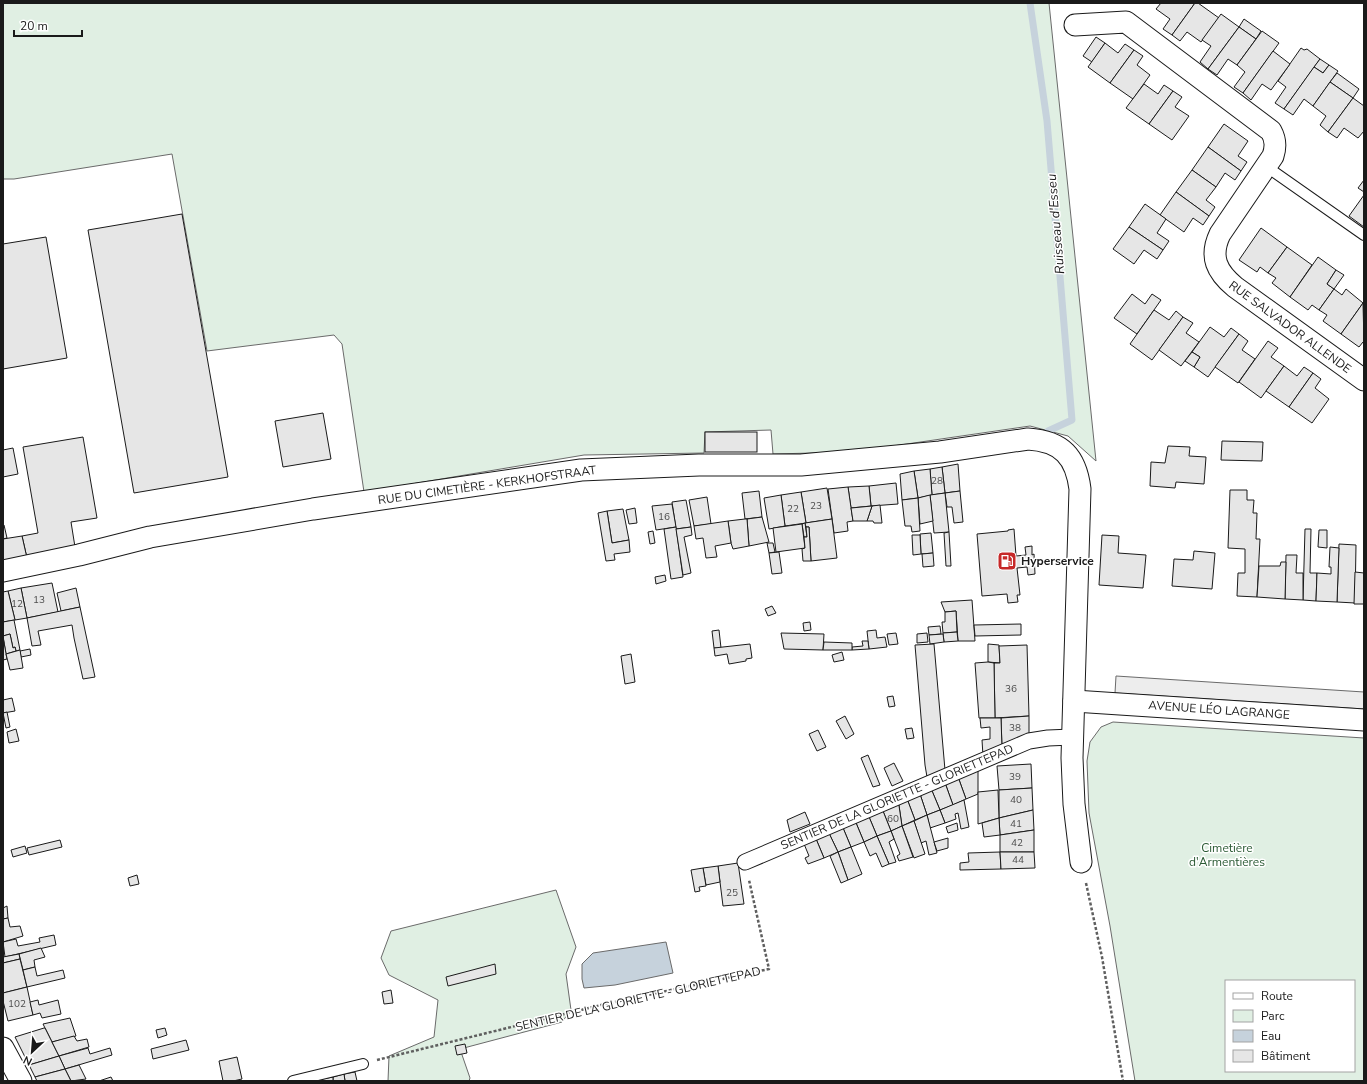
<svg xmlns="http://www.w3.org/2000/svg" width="1367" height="1084" font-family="'Nunito Sans',sans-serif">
<rect width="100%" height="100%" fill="#fff"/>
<g fill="#e0efe3" stroke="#6a6a6a" fill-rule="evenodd">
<path d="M 3,3 L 1049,3 L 1096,461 L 1068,436 L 1030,426 L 852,452 L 773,454 L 771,430 L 705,432 L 704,453 L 584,455 L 364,492 L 342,344 L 334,335 L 207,351 L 172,154 L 14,179 L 3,179 Z"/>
<path d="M 1113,722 L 1364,738 L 1364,1081 L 1135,1081 L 1110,926 L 1089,813 L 1087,761 L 1090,742 L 1101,727 ZM 1226,981 L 1354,981 L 1354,1071 L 1226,1071 Z"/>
<path d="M 556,890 L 576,947 L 566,974 L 571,1010 L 562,1022 L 460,1049 L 470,1078 L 469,1081 L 388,1081 L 389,1056 L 434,1037 L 438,1000 L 389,975 L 381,958 L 391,931 Z"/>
</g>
<path fill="#ededed" stroke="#6a6a6a" d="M 1116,676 L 1364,692 L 1364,709 L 1115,693 Z"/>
<path fill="#c6d2dc" stroke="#6a6a6a" d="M 666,942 L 673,973 L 615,985 L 584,988 L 582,979 L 582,964 L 593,953 Z"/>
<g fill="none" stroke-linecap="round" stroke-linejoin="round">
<path stroke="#c6d2dc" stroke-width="7" d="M 1030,3 L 1047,121 L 1072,420 L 1048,431"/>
</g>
<g fill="#e6e6e6" stroke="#1a1a1a">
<path d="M 1161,3 L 1195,3 L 1172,35 L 1163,29 L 1170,19 L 1156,9 Z"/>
<path d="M 1195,3 L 1198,3 L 1219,18 L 1201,42 L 1187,32 L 1180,41 L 1172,35 Z"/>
<path d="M 1221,14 L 1239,27 L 1208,69 L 1200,62 L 1211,46 L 1202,40 Z"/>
<path d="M 1244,19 L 1261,31 L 1256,39 L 1239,27 Z"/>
<path d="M 1239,27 L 1256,39 L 1237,65 L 1228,59 L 1217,75 L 1208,69 Z"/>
<path d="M 1262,31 L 1279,43 L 1243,93 L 1234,87 L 1245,72 L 1237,65 Z"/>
<path d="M 1096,37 L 1105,43 L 1092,62 L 1083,56 Z"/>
<path d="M 1105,43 L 1118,53 L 1125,44 L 1134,50 L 1110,83 L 1088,67 Z"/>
<path d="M 1301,48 L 1304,50 L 1307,49 L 1320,59 L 1284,109 L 1275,103 L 1286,87 L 1278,81 Z"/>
<path d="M 1134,50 L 1143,56 L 1137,65 L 1150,75 L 1133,99 L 1110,83 Z"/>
<path d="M 1273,51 L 1290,64 L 1271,90 L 1262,84 L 1251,100 L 1243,93 Z"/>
<path d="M 1320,59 L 1329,65 L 1323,73 L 1314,67 Z"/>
<path d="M 1329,65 L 1338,71 L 1313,106 L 1304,99 L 1293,115 L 1284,109 L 1314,67 L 1323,73 Z"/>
<path d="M 1337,73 L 1359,89 L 1353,98 L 1330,82 Z"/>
<path d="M 1330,82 L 1353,98 L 1328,132 L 1320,125 L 1326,116 L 1313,106 Z"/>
<path d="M 1144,84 L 1158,94 L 1164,85 L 1173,91 L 1149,124 L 1126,108 Z"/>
<path d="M 1173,91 L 1182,97 L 1175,107 L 1189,116 L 1172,140 L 1149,124 Z"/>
<path d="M 1353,98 L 1364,106 L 1364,131 L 1358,138 L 1344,128 L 1337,138 L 1328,132 Z"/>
<path d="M 1224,124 L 1248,141 L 1238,156 L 1247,162 L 1241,171 L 1208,147 Z"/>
<path d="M 1208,147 L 1241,171 L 1235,180 L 1225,173 L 1216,187 L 1192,170 Z"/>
<path d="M 1192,170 L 1216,187 L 1206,200 L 1215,207 L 1209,216 L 1176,192 Z"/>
<path d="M 1364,180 L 1364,192 L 1358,188 Z"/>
<path d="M 1176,192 L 1209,216 L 1203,225 L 1193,218 L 1184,232 L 1160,215 Z"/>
<path d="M 1364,195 L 1364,227 L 1349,216 Z"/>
<path d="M 1145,204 L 1166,219 L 1157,233 L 1169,241 L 1163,250 L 1129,227 Z"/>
<path d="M 182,214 L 228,477 L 134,493 L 88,230 Z"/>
<path d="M 1129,227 L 1163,250 L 1157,259 L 1144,250 L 1134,264 L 1113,249 Z"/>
<path d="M 1261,228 L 1287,247 L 1268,273 L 1260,267 L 1257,272 L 1239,260 Z"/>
<path d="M 46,237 L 67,358 L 3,369 L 3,244 Z"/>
<path d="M 1287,247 L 1312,265 L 1290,297 L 1272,283 L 1276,278 L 1268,273 Z"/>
<path d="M 1318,257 L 1336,270 L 1327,284 L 1334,289 L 1319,310 L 1312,305 L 1308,310 L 1290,297 Z"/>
<path d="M 1336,270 L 1344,275 L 1334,289 L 1327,284 Z"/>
<path d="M 1334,289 L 1342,295 L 1346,289 L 1363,303 L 1341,334 L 1323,321 L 1327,315 L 1319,310 Z"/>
<path d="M 1132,294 L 1145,304 L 1152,294 L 1161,300 L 1137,334 L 1114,318 Z"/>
<path d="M 1363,303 L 1364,343 L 1363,342 L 1359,347 L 1341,334 Z"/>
<path d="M 1154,310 L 1169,320 L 1176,311 L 1183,317 L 1152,360 L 1130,344 Z"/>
<path d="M 1183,317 L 1193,323 L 1186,333 L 1199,342 L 1181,366 L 1159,350 Z"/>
<path d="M 1210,327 L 1224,337 L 1231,328 L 1239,334 L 1208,377 L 1194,367 L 1200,357 L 1192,352 Z"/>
<path d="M 1239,334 L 1248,341 L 1242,350 L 1255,359 L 1238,383 L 1215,367 Z"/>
<path d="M 1268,341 L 1278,348 L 1271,357 L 1284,366 L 1261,398 L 1239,382 Z"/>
<path d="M 1192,352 L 1200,357 L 1194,367 L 1185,361 Z"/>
<path d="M 1284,366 L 1297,376 L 1304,367 L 1313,373 L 1289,407 L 1266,391 Z"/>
<path d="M 1313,373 L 1321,379 L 1315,388 L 1329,399 L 1312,423 L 1289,407 Z"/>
<path d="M 323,413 L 331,459 L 283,467 L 275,421 Z"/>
<rect x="705" y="432" width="52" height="20"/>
<path d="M 83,437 L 97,518 L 71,522 L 75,547 L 27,558 L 22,536 L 38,533 L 23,447 Z"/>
<path d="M 1222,441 L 1263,442 L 1262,461 L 1221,460 Z"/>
<path d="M 1168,446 L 1190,447 L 1189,456 L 1206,457 L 1204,484 L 1176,482 L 1175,488 L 1150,486 L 1151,462 L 1165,463 Z"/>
<path d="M 13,448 L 18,474 L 3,477 L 3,450 Z"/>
<path d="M 958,464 L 960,491 L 945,493 L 942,467 Z"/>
<path d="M 942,467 L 945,493 L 932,495 L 930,469 Z"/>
<path d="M 930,469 L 932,495 L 918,498 L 914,471 Z"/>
<path d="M 914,471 L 918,498 L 902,500 L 900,474 Z"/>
<path d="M 896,483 L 898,504 L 871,506 L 869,486 Z"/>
<path d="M 869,486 L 871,506 L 851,508 L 848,487 Z"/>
<path d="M 848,487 L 853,521 L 847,522 L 848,531 L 834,533 L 828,489 Z"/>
<path d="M 827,488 L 832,519 L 806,523 L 801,492 Z"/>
<path d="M 1230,490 L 1247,490 L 1247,500 L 1254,500 L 1253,513 L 1257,513 L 1256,539 L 1260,539 L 1257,597 L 1237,596 L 1238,573 L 1245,573 L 1245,549 L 1228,548 Z"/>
<path d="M 759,491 L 762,517 L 745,519 L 742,493 Z"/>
<path d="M 960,491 L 963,522 L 954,523 L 952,507 L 947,507 L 945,493 Z"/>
<path d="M 801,492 L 806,523 L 785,526 L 781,495 Z"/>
<path d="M 945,493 L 949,532 L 934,533 L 930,495 Z"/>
<path d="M 781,495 L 785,526 L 769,529 L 764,498 Z"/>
<path d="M 930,495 L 933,521 L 920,524 L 918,498 Z"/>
<path d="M 707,497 L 711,524 L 694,526 L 689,500 Z"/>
<path d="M 918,498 L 920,531 L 912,532 L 911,526 L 905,526 L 902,500 Z"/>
<path d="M 686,500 L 691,527 L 676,529 L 672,502 Z"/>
<path d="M 672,504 L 676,527 L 656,530 L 652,506 Z"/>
<path d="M 880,505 L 882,523 L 874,523 L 873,521 L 867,521 L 872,506 Z"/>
<path d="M 872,506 L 867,521 L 853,521 L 851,508 Z"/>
<path d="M 635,508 L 637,523 L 629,524 L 626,510 Z"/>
<path d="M 623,509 L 629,540 L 612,543 L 607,511 Z"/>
<path d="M 607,511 L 612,543 L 629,540 L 630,552 L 614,554 L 615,560 L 606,561 L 598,513 Z"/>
<path d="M 762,517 L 769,542 L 749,546 L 747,519 Z"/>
<path d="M 745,519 L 747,519 L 749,546 L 733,549 L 731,543 L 728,521 Z"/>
<path d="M 832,519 L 837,558 L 811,561 L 809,527 L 806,527 L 805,523 Z"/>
<path d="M 728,521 L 731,543 L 715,546 L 717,557 L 706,558 L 703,538 L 696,539 L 694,526 Z"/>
<path d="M 805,523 L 807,537 L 804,537 L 802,524 Z"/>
<path d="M 802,524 L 805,548 L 776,552 L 773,528 Z"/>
<path d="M 4,525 L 7,538 L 3,539 L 3,526 Z"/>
<path d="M 676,527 L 683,577 L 671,579 L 664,529 Z"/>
<path d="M 691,527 L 692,535 L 684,537 L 691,573 L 683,575 L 676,529 Z"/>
<path d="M 806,527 L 809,527 L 811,561 L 803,561 L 802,549 L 805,548 L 804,537 L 807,537 Z"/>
<path d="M 1014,529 L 1016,556 L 1026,555 L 1025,547 L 1032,546 L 1032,555 L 1034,554 L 1035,574 L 1028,575 L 1027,567 L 1017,568 L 1020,595 L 1017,595 L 1018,602 L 1008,603 L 1007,594 L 982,596 L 977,534 L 1008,531 L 1008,530 Z"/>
<path d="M 1305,529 L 1311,529 L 1310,573 L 1317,573 L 1316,601 L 1303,600 Z"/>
<path d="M 1319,530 L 1327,530 L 1327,548 L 1318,547 Z"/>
<path d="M 653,531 L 655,543 L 650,544 L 648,532 Z"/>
<path d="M 949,532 L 951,566 L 946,566 L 944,533 Z"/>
<path d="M 931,533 L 933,553 L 921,554 L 920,534 Z"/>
<path d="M 912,535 L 920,535 L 921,554 L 913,555 Z"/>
<path d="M 1102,535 L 1119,536 L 1118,553 L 1146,555 L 1143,588 L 1099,585 Z"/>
<path d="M 22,536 L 27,558 L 3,562 L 3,539 Z"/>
<path d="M 767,543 L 773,543 L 775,552 L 769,553 Z"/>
<path d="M 1339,544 L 1356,545 L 1355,603 L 1337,602 Z"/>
<path d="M 1330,547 L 1339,548 L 1337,602 L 1316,601 L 1317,573 L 1331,574 L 1331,567 L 1329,567 Z"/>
<path d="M 1194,551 L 1215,553 L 1212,589 L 1172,586 L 1174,559 L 1193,560 Z"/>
<path d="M 779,552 L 782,573 L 772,574 L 769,553 Z"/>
<path d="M 933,553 L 934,566 L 923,567 L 922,554 Z"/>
<path d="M 1286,555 L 1297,555 L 1296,573 L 1303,573 L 1303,600 L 1285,599 Z"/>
<path d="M 1281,562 L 1286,562 L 1285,599 L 1257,597 L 1259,566 L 1280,566 Z"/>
<path d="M 1355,572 L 1364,573 L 1364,604 L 1354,604 Z"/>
<path d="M 665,575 L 666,581 L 656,584 L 655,577 Z"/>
<path d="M 52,583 L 58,612 L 27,618 L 21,588 Z"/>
<path d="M 21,588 L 27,618 L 15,620 L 8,591 Z"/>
<path d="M 76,588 L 80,607 L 61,611 L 57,593 Z"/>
<path d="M 8,591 L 15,620 L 3,622 L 3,592 Z"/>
<path d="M 972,600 L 975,641 L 958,641 L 956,611 L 945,612 L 941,602 Z"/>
<path d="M 772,606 L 776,613 L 768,616 L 765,609 Z"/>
<path d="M 80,607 L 95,677 L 83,679 L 74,638 L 72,625 L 38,631 L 41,645 L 32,646 L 27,618 Z"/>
<path d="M 956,611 L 957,632 L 943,633 L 942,622 L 945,622 L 945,612 Z"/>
<path d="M 14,620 L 20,650 L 16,651 L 15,647 L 13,648 L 10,634 L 3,636 L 3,622 Z"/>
<path d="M 810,622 L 811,630 L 804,631 L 803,623 Z"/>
<path d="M 1021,624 L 1021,635 L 975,636 L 974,625 Z"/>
<path d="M 940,626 L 941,634 L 929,635 L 928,627 Z"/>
<path d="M 719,630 L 721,648 L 714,648 L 712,631 Z"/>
<path d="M 876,630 L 877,638 L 885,637 L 887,647 L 869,649 L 867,631 Z"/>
<path d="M 957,632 L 958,641 L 944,642 L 943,633 Z"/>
<path d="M 781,633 L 824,634 L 823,650 L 784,649 Z"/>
<path d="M 896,633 L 898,644 L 889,645 L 887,634 Z"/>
<path d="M 927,633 L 928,642 L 917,643 L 917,634 Z"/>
<path d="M 10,634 L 13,648 L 15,647 L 16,651 L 6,654 L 3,636 Z"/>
<path d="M 943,634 L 944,642 L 930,644 L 929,635 Z"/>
<path d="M 3,637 L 7,659 L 3,660 Z"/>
<path d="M 862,641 L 868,641 L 869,649 L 852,650 L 852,647 L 863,646 Z"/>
<path d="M 824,642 L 852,643 L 852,650 L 823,650 Z"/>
<path d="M 750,644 L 752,658 L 746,659 L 746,661 L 729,664 L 727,654 L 715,656 L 714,648 Z"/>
<path d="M 934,644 L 945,770 L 927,777 L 925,765 L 915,645 Z"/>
<path d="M 988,644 L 999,645 L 1000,663 L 988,662 Z"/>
<path d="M 1027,645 L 1029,716 L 995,718 L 994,663 L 1000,663 L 999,646 Z"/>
<path d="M 30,649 L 31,655 L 21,657 L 20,651 Z"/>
<path d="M 20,650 L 23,668 L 10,670 L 6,654 Z"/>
<path d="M 842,652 L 844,660 L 834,662 L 832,655 Z"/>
<path d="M 631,654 L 635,682 L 625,684 L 621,656 Z"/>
<path d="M 988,662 L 994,663 L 995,718 L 979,718 L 975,663 Z"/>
<path d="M 893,696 L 895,706 L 889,707 L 887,697 Z"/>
<path d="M 12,698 L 15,711 L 3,713 L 3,700 Z"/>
<path d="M 7,712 L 10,727 L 6,728 L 3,713 Z"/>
<path d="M 845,716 L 854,734 L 846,739 L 836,721 Z"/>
<path d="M 1029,716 L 1029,738 L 1002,748 L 1001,718 Z"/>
<path d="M 980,718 L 1001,718 L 1002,748 L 983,756 L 982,740 L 990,739 L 990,727 L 981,728 Z"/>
<path d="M 912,728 L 914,738 L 907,739 L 905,729 Z"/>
<path d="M 16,729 L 19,741 L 9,743 L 7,732 Z"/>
<path d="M 818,730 L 826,747 L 817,751 L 809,734 Z"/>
<path d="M 868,755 L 880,785 L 873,787 L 861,758 Z"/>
<path d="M 894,763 L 903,781 L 892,786 L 884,768 Z"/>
<path d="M 1031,764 L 1032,788 L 999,790 L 997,766 Z"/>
<path d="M 978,766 L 978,794 L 966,799 L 957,774 Z"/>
<path d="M 957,774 L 966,799 L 953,805 L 944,780 Z"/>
<path d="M 944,780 L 953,805 L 940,810 L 930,786 Z"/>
<path d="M 930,786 L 940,810 L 927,815 L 919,791 Z"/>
<path d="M 1032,788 L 1033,810 L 999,818 L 999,790 Z"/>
<path d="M 998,790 L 999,818 L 978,824 L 978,792 Z"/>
<path d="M 919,791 L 927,815 L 915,820 L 906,796 Z"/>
<path d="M 906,796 L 915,820 L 902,826 L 898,799 Z"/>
<path d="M 898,799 L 902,826 L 891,831 L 881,806 Z"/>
<path d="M 964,800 L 969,827 L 961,829 L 958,813 L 955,814 L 956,819 L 945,823 L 940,810 Z"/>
<path d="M 881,806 L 891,831 L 877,836 L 867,812 Z"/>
<path d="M 940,810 L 945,823 L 930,828 L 927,815 Z"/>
<path d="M 1033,810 L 1034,830 L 1000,835 L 999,818 Z"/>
<path d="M 805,812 L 810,824 L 790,832 L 787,820 Z"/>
<path d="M 867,812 L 877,836 L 864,842 L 854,818 Z"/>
<path d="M 927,815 L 937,853 L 929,855 L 926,841 L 921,843 L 914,821 Z"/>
<path d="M 854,818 L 864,842 L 851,847 L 841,823 Z"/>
<path d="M 999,818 L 1000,835 L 984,837 L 982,823 Z"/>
<path d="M 914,821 L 925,854 L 914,858 L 902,826 Z"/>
<path d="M 841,823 L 851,847 L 838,852 L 827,829 Z"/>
<path d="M 957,823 L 958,830 L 948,833 L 946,827 Z"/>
<path d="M 902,826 L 913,857 L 899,861 L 897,856 L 900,854 L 891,831 Z"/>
<path d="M 827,829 L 838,852 L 824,858 L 814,834 Z"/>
<path d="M 1034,830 L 1034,852 L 1000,852 L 1000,835 Z"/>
<path d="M 891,831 L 894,839 L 889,842 L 896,862 L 889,864 L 877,836 Z"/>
<path d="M 814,834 L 824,858 L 808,864 L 805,858 L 809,856 L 802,839 Z"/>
<path d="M 877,836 L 889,864 L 882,867 L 876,853 L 870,856 L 864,842 Z"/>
<path d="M 948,838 L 948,848 L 937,851 L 934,842 Z"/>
<path d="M 60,840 L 62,847 L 29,855 L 27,848 Z"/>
<path d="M 25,846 L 27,853 L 13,857 L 11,850 Z"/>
<path d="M 851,847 L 862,874 L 848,880 L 838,852 Z"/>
<path d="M 838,852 L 848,880 L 841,883 L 830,856 Z"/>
<path d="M 1000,852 L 1001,869 L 960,870 L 960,863 L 969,862 L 968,853 Z"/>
<path d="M 1000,852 L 1034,852 L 1035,868 L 1001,869 Z"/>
<path d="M 738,863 L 744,904 L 723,906 L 718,866 Z"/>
<path d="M 718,866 L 720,882 L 706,885 L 703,868 Z"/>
<path d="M 703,868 L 706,886 L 699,887 L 700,891 L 695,892 L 691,870 Z"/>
<path d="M 137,875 L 139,884 L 130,886 L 128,878 Z"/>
<path d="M 7,906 L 8,918 L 3,919 L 3,908 Z"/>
<path d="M 8,918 L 10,927 L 20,926 L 23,936 L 3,942 L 3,919 Z"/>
<path d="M 54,935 L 56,945 L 5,957 L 3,942 L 16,939 L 18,946 L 40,942 L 39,938 Z"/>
<path d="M 41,948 L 45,957 L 34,960 L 35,967 L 23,970 L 19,954 Z"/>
<path d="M 19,954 L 20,959 L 3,963 L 3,957 Z"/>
<path d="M 20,959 L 27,987 L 3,993 L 3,963 Z"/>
<path d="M 495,964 L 496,974 L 448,986 L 446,977 Z"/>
<path d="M 35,967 L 37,976 L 63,970 L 65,978 L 27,987 L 23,970 Z"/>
<path d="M 27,987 L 33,1015 L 8,1021 L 3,1001 L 3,993 Z"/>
<path d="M 391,990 L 393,1003 L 384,1004 L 382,992 Z"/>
<path d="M 38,1000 L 39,1005 L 58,1000 L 61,1014 L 42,1018 L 40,1013 L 33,1015 L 30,1002 Z"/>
<path d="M 70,1018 L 76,1036 L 52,1042 L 43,1024 Z"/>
<path d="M 44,1028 L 45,1028 L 59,1056 L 29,1065 L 15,1037 Z"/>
<path d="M 165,1028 L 167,1035 L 158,1038 L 156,1030 Z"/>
<path d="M 74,1036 L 77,1041 L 87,1039 L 89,1047 L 59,1056 L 52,1042 Z"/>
<path d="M 186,1040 L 189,1050 L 153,1059 L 151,1049 Z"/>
<path d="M 465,1044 L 467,1053 L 457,1055 L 455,1046 Z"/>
<path d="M 88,1048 L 90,1054 L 110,1048 L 112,1055 L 65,1069 L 59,1056 Z"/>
<path d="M 59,1056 L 65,1069 L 35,1077 L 29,1065 Z"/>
<path d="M 237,1057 L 242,1079 L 233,1081 L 223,1081 L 219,1061 Z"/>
<path d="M 79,1065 L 86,1079 L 71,1081 L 65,1069 Z"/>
<path d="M 65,1069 L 71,1081 L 37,1081 L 35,1077 Z"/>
<path d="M 355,1072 L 357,1081 L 345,1081 L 344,1074 Z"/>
<path d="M 344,1074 L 345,1081 L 333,1081 L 333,1077 Z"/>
<path d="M 111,1077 L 113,1081 L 99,1081 Z"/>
<path d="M 333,1077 L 333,1081 L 317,1081 L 317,1080 Z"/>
</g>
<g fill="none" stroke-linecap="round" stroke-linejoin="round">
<g stroke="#1a1a1a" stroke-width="12">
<g id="service">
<path d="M 1267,167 L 1364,235"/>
<path d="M 293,1081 L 363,1064"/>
</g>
</g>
<g stroke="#1a1a1a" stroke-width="17">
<path id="pedestrian" d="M 745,862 L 1029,741 L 1048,738 L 1072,737"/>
</g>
<g stroke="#1a1a1a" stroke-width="23">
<g id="minor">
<path d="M 1075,25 L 1126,22 L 1271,131 C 1276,140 1276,147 1273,156 L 1220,234 C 1209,257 1217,272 1235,287 L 1364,380"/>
<path d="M 3,571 L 79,555 L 150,537 L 313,509 L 581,470 L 699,465 L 801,465 L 940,452 L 1028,439 C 1062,441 1076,457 1080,489 L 1072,758 L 1074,804 L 1081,862"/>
<path d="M 1074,701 L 1364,720"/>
<path d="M 3,1048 L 21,1081"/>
</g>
</g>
<g stroke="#5f5f5f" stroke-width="2.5" stroke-dasharray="3 2" stroke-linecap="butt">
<path d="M 1086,883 L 1102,957 L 1123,1081"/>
<path d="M 377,1060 L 601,1005 L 769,969 L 749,880"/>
</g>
<use href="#service" stroke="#fff" stroke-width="10"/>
<use href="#pedestrian" stroke="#fff" stroke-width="15"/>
<use href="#minor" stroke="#fff" stroke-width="21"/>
</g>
<defs>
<g id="fuel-square" transform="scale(1)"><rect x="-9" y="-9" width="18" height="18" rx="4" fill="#c62828" stroke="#fff"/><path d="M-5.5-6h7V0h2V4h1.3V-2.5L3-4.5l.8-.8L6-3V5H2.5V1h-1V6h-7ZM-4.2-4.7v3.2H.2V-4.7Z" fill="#fff"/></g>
</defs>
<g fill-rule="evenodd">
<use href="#fuel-square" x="1007" y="561"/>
</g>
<g text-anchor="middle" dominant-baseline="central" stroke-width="3" stroke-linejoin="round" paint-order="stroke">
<g font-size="10" fill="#4d4d4d">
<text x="937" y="481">28</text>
<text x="816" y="506">23</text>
<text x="793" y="509">22</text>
<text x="664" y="517">16</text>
<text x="39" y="600">13</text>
<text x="17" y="604">12</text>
<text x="1011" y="689">36</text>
<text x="1015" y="728">38</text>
<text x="1015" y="777">39</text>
<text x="1016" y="800">40</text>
<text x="893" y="819">60</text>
<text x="1016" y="824">41</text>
<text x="1017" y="843">42</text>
<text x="1018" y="860">44</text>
<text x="732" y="893">25</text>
<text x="17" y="1004">102</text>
</g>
<g font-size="12" fill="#1a1a1a" stroke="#fff">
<text transform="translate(1290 327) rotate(36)">RUE SALVADOR ALLENDE</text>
<text transform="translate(487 485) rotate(-8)">RUE DU CIMETIÈRE - KERKHOFSTRAAT</text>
<text transform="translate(1219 710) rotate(4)">AVENUE LÉO LAGRANGE</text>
<text transform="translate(897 797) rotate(-23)">SENTIER DE LA GLORIETTE - GLORIETTEPAD</text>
<text transform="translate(638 999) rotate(-13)">SENTIER DE LA GLORIETTE - GLORIETTEPAD</text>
</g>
<g font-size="12" font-weight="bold" fill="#1a1a1a" stroke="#fff" text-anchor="start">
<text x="1021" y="561">Hyperservice</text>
</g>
<g font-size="12" fill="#2b5a34" stroke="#fff">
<text x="1227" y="848">Cimetière<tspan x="1227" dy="14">d'Armentières</tspan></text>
</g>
<g font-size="13" font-style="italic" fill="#1a1a1a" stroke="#fff">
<text transform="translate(1056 224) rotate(-95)">Ruisseau d'Esseu</text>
</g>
</g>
<rect width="1367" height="1084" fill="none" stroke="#1a1a1a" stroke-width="8"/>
<rect x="1225" y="980" width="130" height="92" fill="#ffffff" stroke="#a3a3a3"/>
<rect x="1233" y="993" width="20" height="6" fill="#ffffff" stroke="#a3a3a3"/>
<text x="1261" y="1000" font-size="12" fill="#1a1a1a">Route</text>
<rect x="1233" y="1010" width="20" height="12" fill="#e0efe3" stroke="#a3a3a3"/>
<text x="1261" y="1020" font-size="12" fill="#1a1a1a">Parc</text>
<rect x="1233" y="1030" width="20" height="12" fill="#c6d2dc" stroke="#a3a3a3"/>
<text x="1261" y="1040" font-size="12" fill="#1a1a1a">Eau</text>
<rect x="1233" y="1050" width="20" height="12" fill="#e6e6e6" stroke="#a3a3a3"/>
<text x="1261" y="1060" font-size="12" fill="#1a1a1a">Bâtiment</text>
<g transform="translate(32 1052) rotate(206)" stroke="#ffffff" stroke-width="3" paint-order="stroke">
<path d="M0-3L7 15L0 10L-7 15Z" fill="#1a1a1a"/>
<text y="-6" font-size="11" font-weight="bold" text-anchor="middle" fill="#1a1a1a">N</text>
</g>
<path d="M14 30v6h68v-6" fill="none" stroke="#1a1a1a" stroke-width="2"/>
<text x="20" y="30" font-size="12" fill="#1a1a1a" stroke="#ffffff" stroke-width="3" paint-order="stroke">20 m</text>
</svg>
